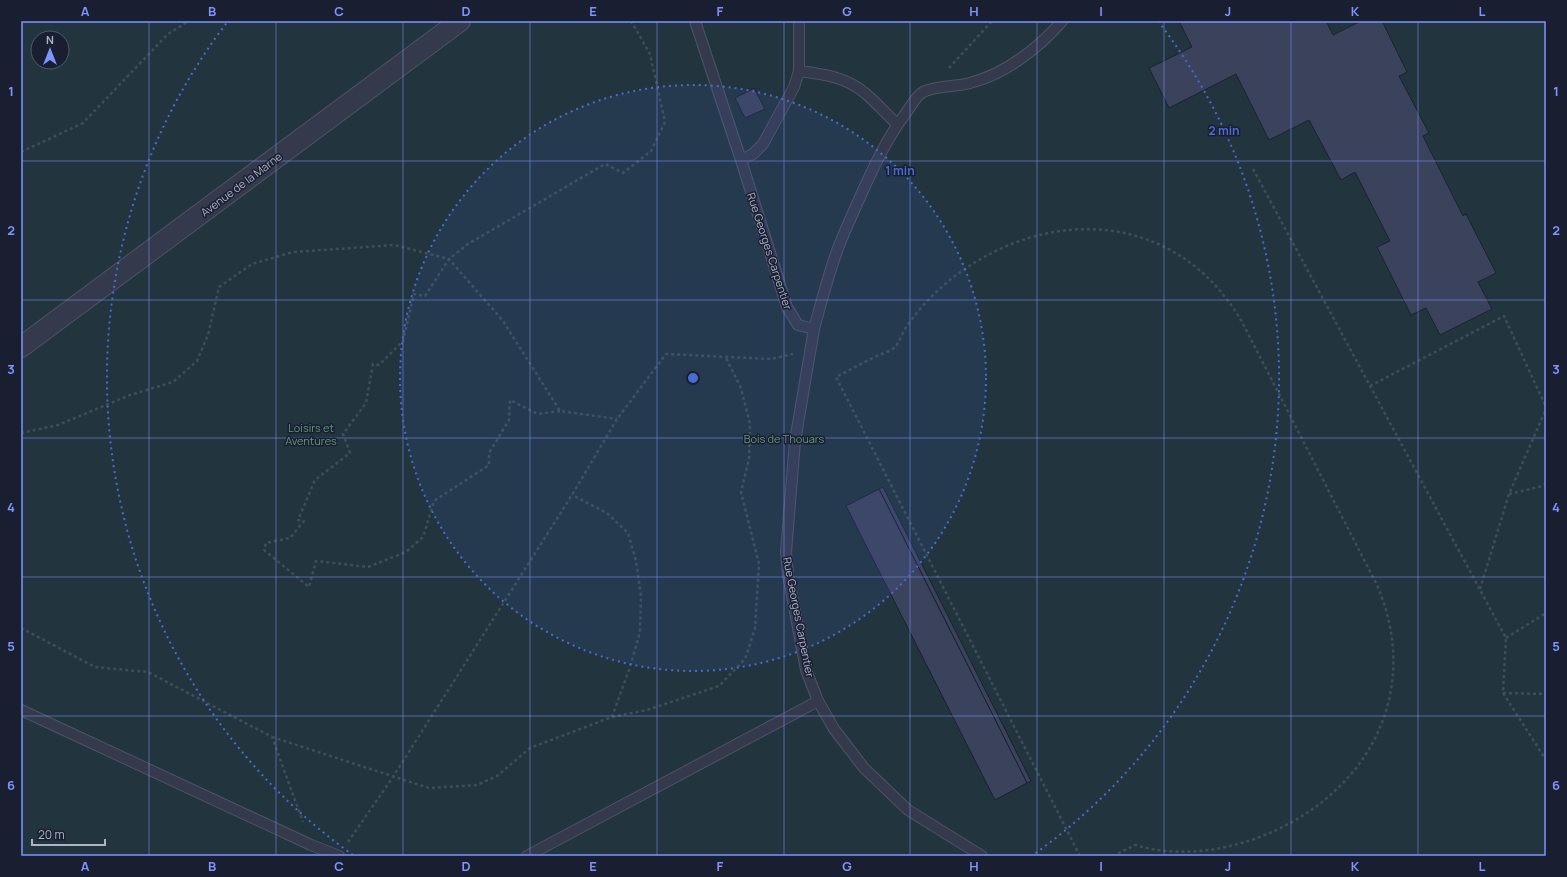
<svg xmlns="http://www.w3.org/2000/svg" width="1567" height="877" font-family="Manrope,sans-serif">
<rect width="100%" height="100%" fill="#20263c"/>
<path fill="#22343d" fill-rule="evenodd" d="M 21,21 L 1546,21 L 1546,856 L 21,856 ZM 38,38 L 62,38 L 62,62 L 38,62 Z"/>
<g fill="#3b425c" stroke="#1b2033">
<path d="M 1179,21 L 1326,21 L 1333,35 L 1361,21 L 1382,21 L 1407,72 L 1399,76 L 1429,133 L 1423,136 L 1463,216 L 1466,214 L 1496,273 L 1478,282 L 1492,309 L 1440,335 L 1426,308 L 1411,315 L 1377,247 L 1390,241 L 1355,172 L 1341,180 L 1309,120 L 1269,140 L 1236,74 L 1169,108 L 1149,68 L 1192,47 Z"/>
<path d="M 754,88 L 765,109 L 745,118 L 735,98 Z"/>
<path d="M 883,487 L 1031,781 L 1027,783 L 879,489 Z"/>
<path d="M 879,489 L 1027,783 L 995,800 L 846,506 Z"/>
</g>
<g fill="none" stroke-linecap="round" stroke-linejoin="round">
<g stroke="#4f5367" stroke-width="12">
<g id="lane">
<path d="M 695,21 L 741,160 L 787,307 L 798,325 L 814,329 L 795,441 L 786,552 L 788,575 L 806,670 L 818,701 L 834,729 L 864,768 L 908,810 L 982,856"/>
<path d="M 799,71 C 823,74 847,77 866,94 C 877,103 886,114 897,124"/>
<path d="M 741,160 L 753,154 L 763,144 L 794,87 L 799,71 L 799,21"/>
<path d="M 814,329 C 821,303 828,276 837,251 C 844,232 853,213 861,195 C 874,166 887,138 906,113 C 911,106 916,96 923,92 C 936,85 956,87 970,83 C 1005,74 1039,48 1062,21"/>
<path d="M 21,710 L 311,845 L 339,856"/>
<path d="M 527,856 L 818,701"/>
</g>
</g>
<g stroke="#4f5367" stroke-width="22">
<path id="street" d="M 21,347 L 460,21"/>
</g>
<g stroke="#3c5057" stroke-width="2.5" stroke-dasharray="3 3" stroke-linecap="butt">
<path d="M 949,68 L 992,21"/>
<path d="M 21,152 L 83,123 L 168,34 L 189,21"/>
<path d="M 1253,169 L 1506,638 L 1503,693 L 1546,760"/>
<path d="M 1370,386 L 1504,316 L 1546,407"/>
<path d="M 560,411 L 538,414 L 510,400 L 509,420 L 489,453 L 489,465 L 434,501 L 423,537 L 406,552 L 368,567 L 316,561 L 309,587 L 264,550 L 266,543 L 290,538 L 304,521 L 298,520 L 315,480 L 350,453 L 343,434 L 366,403 L 373,364 L 379,365 L 403,341 L 414,294 L 425,296 L 449,259 L 468,244 L 605,164 L 623,173 L 651,151 L 665,122 L 650,54 L 631,21"/>
<path d="M 21,433 L 58,425 L 130,395 L 173,382 L 197,361 L 208,335 L 219,287 L 252,264 L 293,252 L 395,245 L 449,259 L 503,321 L 560,411 L 617,419"/>
<path d="M 1509,494 L 1539,487 L 1546,484"/>
<path d="M 1480,589 L 1509,494 L 1546,409"/>
<path d="M 21,628 L 95,667 L 148,672 L 272,737 L 303,822"/>
<path d="M 1506,638 L 1546,613"/>
<path d="M 1503,693 L 1546,694"/>
<path d="M 612,717 L 647,710 L 719,686 L 745,659 L 755,629 L 759,564 L 741,492 L 749,459 L 750,424 L 741,388 L 725,356"/>
<path d="M 272,737 L 429,788 L 477,785 L 497,776 L 530,748 L 612,717 L 630,667 L 640,632 L 641,596 L 636,561 L 628,533 L 607,513 L 572,495"/>
<path d="M 348,842 L 393,777 L 572,495 L 617,419 L 666,354 L 771,359 L 793,354"/>
<path d="M 1080,856 L 836,377 C 850,370 864,362 879,355 C 884,353 891,351 895,347 C 899,343 903,331 907,326 C 920,307 937,290 955,276 C 1052,203 1179,213 1242,322 L 1376,583 C 1425,693 1366,798 1257,838 C 1218,852 1176,857 1135,845 L 1113,856"/>
</g>
<use href="#lane" stroke="#34394c" stroke-width="10"/>
<use href="#street" stroke="#34394c" stroke-width="20"/>
</g>
<path fill="none" stroke="#7d95ff" stroke-width="1" stroke-opacity="0.55" d="M 149,21 L 149,856M 276,21 L 276,856M 403,21 L 403,856M 530,21 L 530,856M 657,21 L 657,856M 784,21 L 784,856M 910,21 L 910,856M 1037,21 L 1037,856M 1164,21 L 1164,856M 1291,21 L 1291,856M 1418,21 L 1418,856M 21,161 L 1546,161M 21,300 L 1546,300M 21,438 L 1546,438M 21,577 L 1546,577M 21,716 L 1546,716"/>
<circle cx="693" cy="378" r="293" fill="#496cd3" fill-opacity=".12"/>
<g fill="none" stroke="#496cd3" stroke-width="2" stroke-dasharray="2 4">
<circle cx="693" cy="378" r="293"/>
<path d="M353 855A586 586 0 0 1 228 21M1158 21A586 586 0 0 1 1033 855"/>
</g>
<g text-anchor="middle" dominant-baseline="central" stroke-width="3" stroke-linejoin="round" paint-order="stroke">
<g font-size="11" fill="#afb3c8" stroke="#191e31">
<text transform="translate(241 184) rotate(-37)">Avenue de la Marne</text>
<text transform="translate(770 251) rotate(72)">Rue Georges Carpentier</text>
<text transform="translate(799 617) rotate(79)">Rue Georges Carpentier</text>
</g>
<g font-size="11" fill="#639b7b" stroke="#191e31">
<text x="311" y="427">Loisirs et<tspan x="311" dy="13">Aventures</tspan></text>
<text x="784" y="438">Bois de Thouars</text>
</g>
</g>
<circle cx="693" cy="378" r="6" fill="#496cd3" stroke="#191e31" stroke-width="2"/>
<g font-size="12" text-anchor="middle" font-weight="bold" fill="#496cd3" stroke="#191e31" stroke-width="3" stroke-linejoin="round" paint-order="stroke">
<text x="1224" y="135">2 min</text>
<text x="900" y="175">1 min</text>
</g>
<rect width="1567" height="877" fill="none" stroke="#191e31" stroke-width="44"/>
<g transform="translate(50 50)"><circle r="19" fill="#191e31" stroke="#555a6d"/>
<path d="M0-3L7 15L0 10L-7 15Z" fill="#7d95ff"/>
<text y="-6" font-size="11" font-weight="bold" text-anchor="middle" fill="#afb3c8">N</text>
</g>
<path d="M32 839v6h73v-6" fill="none" stroke="#afb3c8" stroke-width="2"/>
<text x="38" y="839" font-size="12" fill="#afb3c8" stroke="#191e31" stroke-width="3" paint-order="stroke">20 m</text>
<rect x="22" y="22" width="1523" height="833" fill="none" stroke="#7d95ff" stroke-width="1.5"/>
<g font-size="13" text-anchor="middle" font-weight="bold" fill="#7d95ff">
<text x="85" y="16">A</text>
<text x="212" y="16">B</text>
<text x="339" y="16">C</text>
<text x="466" y="16">D</text>
<text x="593" y="16">E</text>
<text x="720" y="16">F</text>
<text x="847" y="16">G</text>
<text x="974" y="16">H</text>
<text x="1101" y="16">I</text>
<text x="1228" y="16">J</text>
<text x="1355" y="16">K</text>
<text x="1482" y="16">L</text>
<text x="11" y="96">1</text>
<text x="1556" y="96">1</text>
<text x="11" y="235">2</text>
<text x="1556" y="235">2</text>
<text x="11" y="374">3</text>
<text x="1556" y="374">3</text>
<text x="11" y="512">4</text>
<text x="1556" y="512">4</text>
<text x="11" y="651">5</text>
<text x="1556" y="651">5</text>
<text x="11" y="790">6</text>
<text x="1556" y="790">6</text>
<text x="85" y="871">A</text>
<text x="212" y="871">B</text>
<text x="339" y="871">C</text>
<text x="466" y="871">D</text>
<text x="593" y="871">E</text>
<text x="720" y="871">F</text>
<text x="847" y="871">G</text>
<text x="974" y="871">H</text>
<text x="1101" y="871">I</text>
<text x="1228" y="871">J</text>
<text x="1355" y="871">K</text>
<text x="1482" y="871">L</text>
</g>
</svg>
